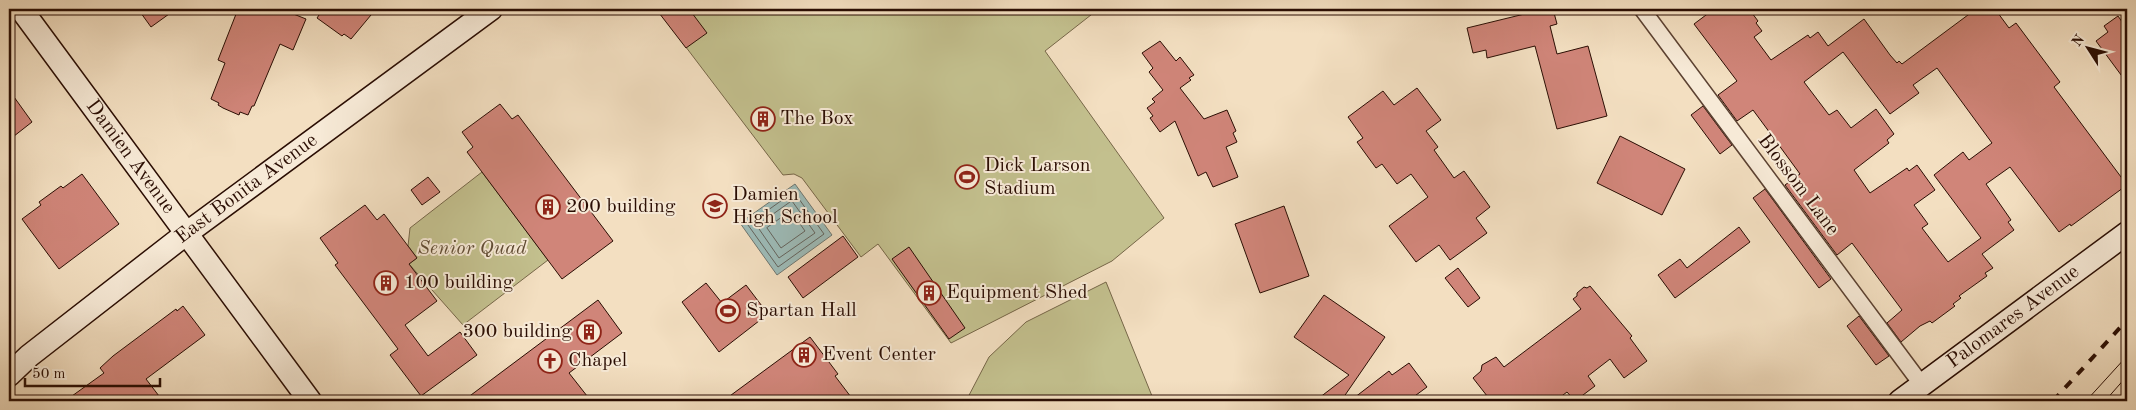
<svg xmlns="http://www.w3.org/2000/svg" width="2136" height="410" font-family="'Old Standard TT',serif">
<rect width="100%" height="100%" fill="#f3dfc1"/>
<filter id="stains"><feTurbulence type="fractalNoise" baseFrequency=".004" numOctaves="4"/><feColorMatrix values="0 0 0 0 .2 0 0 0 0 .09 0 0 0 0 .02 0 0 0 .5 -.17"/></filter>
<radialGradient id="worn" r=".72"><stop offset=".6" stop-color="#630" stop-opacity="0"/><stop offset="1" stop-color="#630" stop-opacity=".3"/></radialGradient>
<g fill="#c3c08e" stroke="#766648">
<path d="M 657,9 L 1094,9 L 1096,11 L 1045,51 L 1164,218 L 1112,261 L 951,343 L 878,244 L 861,257 L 802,178 L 794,174 L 783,175 Z"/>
<path d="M 482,172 L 548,260 L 463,325 L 409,264 L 417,258 L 408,246 L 410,228 Z"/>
<path d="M 1106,282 L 1154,401 L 966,401 L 989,357 L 1026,322 Z"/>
</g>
<path fill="#9dbcb9" stroke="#6f7670" d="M 795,184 L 832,235 L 777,275 L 740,223 Z"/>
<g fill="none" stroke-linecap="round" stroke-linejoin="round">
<g stroke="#64645e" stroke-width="1">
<path d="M 794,192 L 824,234 L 778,267 L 748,225 Z"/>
<path d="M 792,201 L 815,233 L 779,258 L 757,226 Z"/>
<path d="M 791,211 L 805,231 L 781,248 L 767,228 Z"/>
</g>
</g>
<g fill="#d08579" stroke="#2a0d03" fill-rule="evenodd">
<path d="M 138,9 L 176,9 L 151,27 Z"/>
<path d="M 238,9 L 281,9 L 306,19 L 293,50 L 280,44 L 254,106 L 252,106 L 248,115 L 240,112 L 239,115 L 223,108 L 218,105 L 219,103 L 211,99 L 225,63 L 218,60 Z"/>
<path d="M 323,9 L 376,9 L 351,39 L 344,34 L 342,36 L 317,18 Z"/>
<path d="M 656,9 L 689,9 L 707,33 L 686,48 Z"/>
<path d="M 1545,9 L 1553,9 L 1557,24 L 1550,26 L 1557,54 L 1588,46 L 1607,116 L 1557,129 L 1535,46 L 1487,58 L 1486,50 L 1473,53 L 1467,28 Z"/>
<path d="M 1714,9 L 1749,9 L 1758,21 L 1756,23 L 1762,31 L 1754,37 L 1771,60 L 1808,35 L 1810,38 L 1818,32 L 1828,46 L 1864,19 L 1890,55 L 1897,63 L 1899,61 L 1902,64 L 1976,9 L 1995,9 L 2009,28 L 2016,23 L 2060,82 L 2054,87 L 2127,185 L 2071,226 L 2070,224 L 2059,232 L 2010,167 L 1986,184 L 2011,220 L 2008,222 L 2014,230 L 1982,254 L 1993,268 L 1985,273 L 1987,276 L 1959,296 L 1961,298 L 1953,304 L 1955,306 L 1932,323 L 1930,321 L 1920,326 L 1901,342 L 1887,323 L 1902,310 L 1852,243 L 1837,255 L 1785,185 L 1800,174 L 1770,133 L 1753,110 L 1737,121 L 1718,95 L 1737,81 L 1694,24 ZM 1843,52 L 1890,114 L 1919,93 L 1913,85 L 1937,68 L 1992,143 L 1969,160 L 1963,152 L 1934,175 L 1981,238 L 1948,262 L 1922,228 L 1928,224 L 1914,205 L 1935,190 L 1917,165 L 1909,171 L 1907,168 L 1870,193 L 1854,170 L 1889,143 L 1887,140 L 1894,134 L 1876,109 L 1851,128 L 1837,110 L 1829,115 L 1804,82 Z"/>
<path d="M 2118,16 L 2127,29 L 2127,83 L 2096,41 L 2108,32 L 2104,26 Z"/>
<path d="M 1160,41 L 1176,61 L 1180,57 L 1194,75 L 1189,78 L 1191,80 L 1180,88 L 1204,119 L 1227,110 L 1236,131 L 1233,133 L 1237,142 L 1226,147 L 1238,177 L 1213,187 L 1206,172 L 1198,176 L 1175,121 L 1160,132 L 1150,118 L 1153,116 L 1147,108 L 1155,102 L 1152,99 L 1163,90 L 1149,72 L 1153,68 L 1142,53 Z"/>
<path d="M 1417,88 L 1441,120 L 1426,131 L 1438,147 L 1434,150 L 1454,178 L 1464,171 L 1490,207 L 1476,218 L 1487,233 L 1450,260 L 1439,245 L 1416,262 L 1389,226 L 1428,197 L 1411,174 L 1397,184 L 1382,164 L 1376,168 L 1357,142 L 1363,138 L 1348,117 L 1383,91 L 1394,105 Z"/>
<path d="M 9,90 L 32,122 L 9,140 Z"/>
<path d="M 500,104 L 512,119 L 518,115 L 613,241 L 562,279 L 467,152 L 473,147 L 462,132 Z"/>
<path d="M 1703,106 L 1732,145 L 1720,154 L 1691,115 Z"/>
<path d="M 1620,136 L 1685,169 L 1662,215 L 1597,183 Z"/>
<path d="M 82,174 L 119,224 L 59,269 L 22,219 L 41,205 L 39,202 L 61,186 L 63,188 Z"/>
<path d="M 428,177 L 440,192 L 422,205 L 411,190 Z"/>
<path d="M 1765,189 L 1831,279 L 1819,288 L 1753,198 Z"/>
<path d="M 365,205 L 377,220 L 384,214 L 417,258 L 409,264 L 437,301 L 405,325 L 428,356 L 460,332 L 477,355 L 421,396 L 390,355 L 398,349 L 335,265 L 338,263 L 320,238 Z"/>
<path d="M 1284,206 L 1309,276 L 1260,293 L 1235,224 Z"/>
<path d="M 1739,227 L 1750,242 L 1675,298 L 1658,275 L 1680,259 L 1687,268 Z"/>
<path d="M 843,236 L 858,257 L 803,298 L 788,277 Z"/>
<path d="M 909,247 L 965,328 L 949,339 L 892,259 Z"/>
<path d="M 1458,268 L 1480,298 L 1468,307 L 1445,278 Z"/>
<path d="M 706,283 L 722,303 L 746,285 L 768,314 L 719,352 L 682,302 Z"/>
<path d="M 1590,286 L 1632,336 L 1630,338 L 1647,361 L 1624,378 L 1610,359 L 1588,376 L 1595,386 L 1575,401 L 1567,392 L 1555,401 L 1491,401 L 1473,378 L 1481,371 L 1482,365 L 1496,357 L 1504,367 L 1581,309 L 1573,299 L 1577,296 L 1577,293 L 1584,287 L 1587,288 Z"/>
<path d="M 1324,295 L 1385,337 L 1341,401 L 1315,401 L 1349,375 L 1294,337 Z"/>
<path d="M 598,300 L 622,333 L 569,373 L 591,401 L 463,401 Z"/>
<path d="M 183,306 L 205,335 L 146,379 L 159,396 L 151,401 L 65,401 L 104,373 L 100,368 L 113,356 L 176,309 L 177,311 Z"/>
<path d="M 1859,316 L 1889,356 L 1876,365 L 1847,326 Z"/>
<path d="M 810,337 L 838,374 L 835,376 L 854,401 L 723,401 Z"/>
<path d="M 1409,363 L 1427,387 L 1408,401 L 1350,401 L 1389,371 L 1392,375 Z"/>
</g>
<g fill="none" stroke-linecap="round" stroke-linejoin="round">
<g stroke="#5c4232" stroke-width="18">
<path id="street" d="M 1642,9 L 1922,385"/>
</g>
<g stroke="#2a0d03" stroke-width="25">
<g id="secondary">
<path id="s1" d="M 21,9 L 310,401"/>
<path id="s2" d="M 9,375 L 29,356 L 187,233 L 491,9"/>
<path id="s3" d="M 1900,401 L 2127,233"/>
</g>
</g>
<use href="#street" stroke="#f7ead7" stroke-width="15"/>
<use href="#secondary" stroke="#f7ead7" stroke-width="22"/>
<g stroke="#2a0d03" stroke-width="1">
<path d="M 2086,401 L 2127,356"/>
<path d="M 2105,401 L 2127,376"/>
</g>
<path stroke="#2a0d03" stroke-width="4" stroke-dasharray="9 9" stroke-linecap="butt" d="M 2053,401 L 2127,320"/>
</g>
<defs>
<g id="building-ring" transform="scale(1.25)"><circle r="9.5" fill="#f7ead7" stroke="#8f2418" stroke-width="1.5"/><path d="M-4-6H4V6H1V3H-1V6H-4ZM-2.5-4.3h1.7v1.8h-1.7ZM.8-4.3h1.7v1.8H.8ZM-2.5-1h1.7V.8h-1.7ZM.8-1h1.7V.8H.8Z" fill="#8f2418"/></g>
<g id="stadium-ring" transform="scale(1.25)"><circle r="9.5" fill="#f7ead7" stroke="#8f2418" stroke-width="1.5"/><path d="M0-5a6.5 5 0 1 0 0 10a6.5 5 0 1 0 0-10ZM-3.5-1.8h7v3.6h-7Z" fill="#8f2418"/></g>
<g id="school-ring" transform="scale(1.25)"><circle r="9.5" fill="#f7ead7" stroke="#8f2418" stroke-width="1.5"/><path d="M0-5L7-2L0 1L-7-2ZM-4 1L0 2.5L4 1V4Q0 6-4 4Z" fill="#8f2418"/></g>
<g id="church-ring" transform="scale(1.25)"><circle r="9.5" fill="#f7ead7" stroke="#8f2418" stroke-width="1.5"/><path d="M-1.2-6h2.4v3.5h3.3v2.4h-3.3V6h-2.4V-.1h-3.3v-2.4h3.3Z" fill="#8f2418"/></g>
</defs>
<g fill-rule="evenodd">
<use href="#building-ring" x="763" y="119"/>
<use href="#stadium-ring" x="967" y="177"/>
<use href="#school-ring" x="715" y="206"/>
<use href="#building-ring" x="548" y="207"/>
<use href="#building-ring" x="386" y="283"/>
<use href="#building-ring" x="929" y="293"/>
<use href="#stadium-ring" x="728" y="311"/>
<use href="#building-ring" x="589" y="332"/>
<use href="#building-ring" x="804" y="355"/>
<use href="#church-ring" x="550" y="361"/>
</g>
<g text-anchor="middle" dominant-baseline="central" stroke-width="4" stroke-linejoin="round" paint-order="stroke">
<g font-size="20" fill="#2a0d03" stroke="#f7ead7" text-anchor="start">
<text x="780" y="119">The Box</text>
<text x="984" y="166">Dick Larson<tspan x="984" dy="23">Stadium</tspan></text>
<text x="732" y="195">Damien<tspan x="732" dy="23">High School</tspan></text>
<text x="566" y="207">200 building</text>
<text x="404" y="283">100 building</text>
<text x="946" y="293">Equipment Shed</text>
<text x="746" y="311">Spartan Hall</text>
<text x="572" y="332" text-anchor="end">300 building</text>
<text x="822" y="355">Event Center</text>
<text x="568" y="361">Chapel</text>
</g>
<g font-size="20" fill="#2a0d03" stroke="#f7ead7">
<text stroke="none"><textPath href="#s1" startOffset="184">Damien Avenue</textPath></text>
<text transform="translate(1798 185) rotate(53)">Blossom Lane</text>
<text stroke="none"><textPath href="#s2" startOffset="302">East Bonita Avenue</textPath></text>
<text stroke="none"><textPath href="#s3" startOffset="141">Palomares Avenue</textPath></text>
</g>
<g font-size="20" font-style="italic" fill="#604c34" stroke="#f7ead7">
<text x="472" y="249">Senior Quad</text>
</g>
</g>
<rect width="2136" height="410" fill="none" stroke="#f3dfc1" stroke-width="30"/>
<rect x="10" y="10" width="2116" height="390" fill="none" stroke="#2a0d03" stroke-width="2.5"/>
<rect x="15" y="15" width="2106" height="380" fill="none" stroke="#2a0d03"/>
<g transform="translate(2088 48) rotate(306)" stroke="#f7ead7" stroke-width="4" paint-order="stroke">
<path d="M0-4L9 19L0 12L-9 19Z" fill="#2a0d03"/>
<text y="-8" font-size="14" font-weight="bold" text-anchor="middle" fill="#2a0d03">N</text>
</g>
<path d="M25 378v8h135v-8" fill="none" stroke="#2a0d03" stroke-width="2.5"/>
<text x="32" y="378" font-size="15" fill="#2a0d03" stroke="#f7ead7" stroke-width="4" paint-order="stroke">50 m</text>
<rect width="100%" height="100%" filter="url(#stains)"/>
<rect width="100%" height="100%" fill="url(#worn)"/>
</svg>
